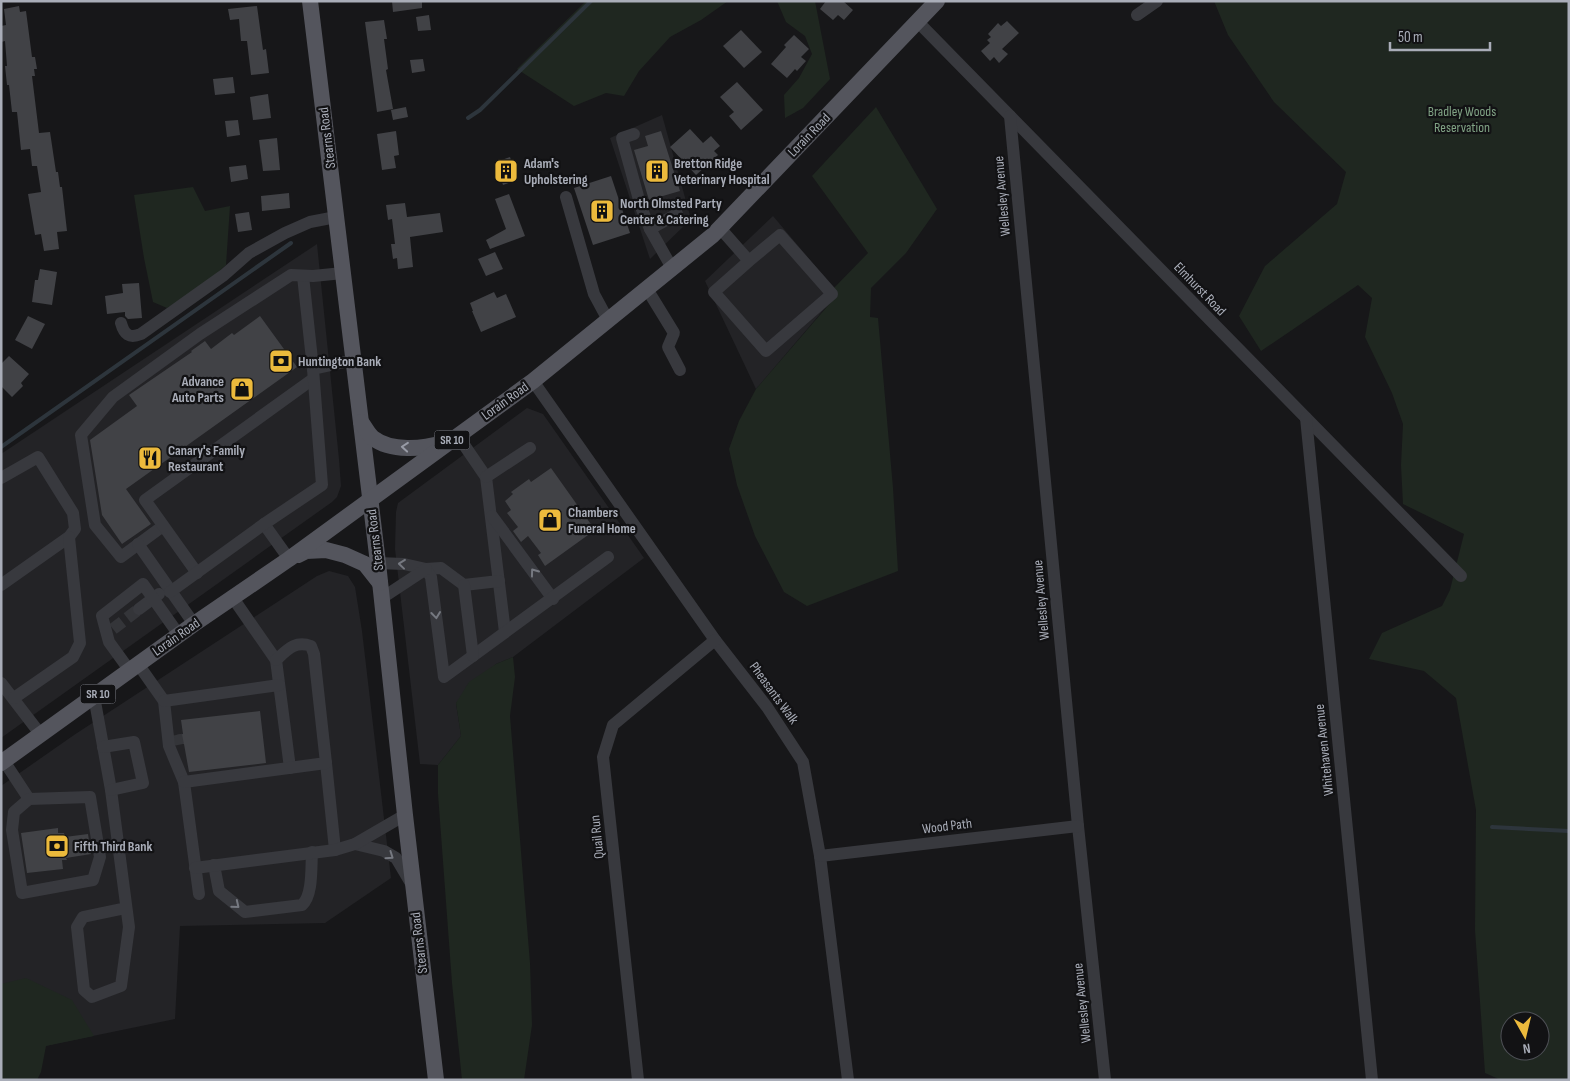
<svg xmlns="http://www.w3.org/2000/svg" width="1570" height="1081" font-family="'Sofia Sans Condensed',sans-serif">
<rect width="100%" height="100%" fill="#171719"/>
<g fill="#232326">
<path d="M 662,115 L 691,219 L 650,259 L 610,138 Z"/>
<path d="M 773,216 L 838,293 L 756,389 L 705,281 Z"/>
<path d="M 317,244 L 339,459 L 341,486 L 337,497 L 332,502 L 1,738 L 1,454 Z"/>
<path d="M 527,408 L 543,414 L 644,558 L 513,657 L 496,664 L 456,703 L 461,736 L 438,765 L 420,764 L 395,549 L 396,512 L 398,503 Z"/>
<path d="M 329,571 L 348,576 L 355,587 L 362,631 L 391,878 L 325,923 L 180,926 L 175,1019 L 1,1055 L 1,786 L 74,735 L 317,576 Z"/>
</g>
<g fill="#1f2720" fill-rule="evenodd">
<path d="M 586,1 L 728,1 L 701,20 L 670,37 L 639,71 L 624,96 L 606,93 L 574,106 L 517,69 Z"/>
<path d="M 777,1 L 815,1 L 830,79 L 803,108 L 785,118 L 784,95 L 799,78 L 812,54 L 805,36 L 786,22 Z"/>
<path d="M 1214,1 L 1569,1 L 1569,1080 L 1501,1080 L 1485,1073 L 1475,930 L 1476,810 L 1456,698 L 1424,671 L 1369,659 L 1382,633 L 1442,606 L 1450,590 L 1464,534 L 1403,504 L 1401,465 L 1403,424 L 1392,393 L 1365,337 L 1372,298 L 1358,285 L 1261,351 L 1239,316 L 1265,266 L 1337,204 L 1346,172 L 1274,102 L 1228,35 ZM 1510,1021 L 1540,1021 L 1540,1051 L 1510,1051 Z"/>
<path d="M 876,107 L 937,209 L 906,253 L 871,288 L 870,317 L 878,318 L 893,488 L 898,571 L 807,606 L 784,592 L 755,536 L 737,485 L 729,449 L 739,421 L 756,389 L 838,294 L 834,288 L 868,253 L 812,176 Z"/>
<path d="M 193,187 L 205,211 L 230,206 L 226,265 L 205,285 L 167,308 L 153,302 L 144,258 L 134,195 Z"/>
<path d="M 513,657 L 515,677 L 510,716 L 530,963 L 532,1025 L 524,1080 L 462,1080 L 452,983 L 438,794 L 438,765 L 461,736 L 456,703 L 469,682 L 496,664 Z"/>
<path d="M 26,978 L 72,1000 L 94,1036 L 46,1046 L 41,1072 L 37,1080 L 1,1080 L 1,984 Z"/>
</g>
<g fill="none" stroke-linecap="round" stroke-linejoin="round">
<g stroke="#2d353c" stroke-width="4">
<path d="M 468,118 L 480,110 L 591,1"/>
<path d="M 1,447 L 291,243"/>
<path d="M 1492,827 L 1569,831"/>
</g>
</g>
<g fill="#414246">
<path d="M 392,1 L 422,1 L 422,8 L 393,12 Z"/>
<path d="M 826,1 L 843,1 L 853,10 L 844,20 L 838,15 L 833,20 L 820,9 Z"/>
<path d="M 19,6 L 20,12 L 26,11 L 32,57 L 35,57 L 37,69 L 34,69 L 35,76 L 32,76 L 39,133 L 50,132 L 56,172 L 58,172 L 60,187 L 62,187 L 67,231 L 57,232 L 59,249 L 44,251 L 41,234 L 35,235 L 28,194 L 41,192 L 37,166 L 32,166 L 30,149 L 21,150 L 17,112 L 12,112 L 9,85 L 7,85 L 5,66 L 7,66 L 5,41 L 1,42 L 1,26 L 6,25 L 4,9 Z"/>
<path d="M 257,6 L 263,50 L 266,49 L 269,73 L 251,75 L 247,41 L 241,41 L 239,19 L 230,20 L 228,9 Z"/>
<path d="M 429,15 L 431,30 L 418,31 L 416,17 Z"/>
<path d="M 384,20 L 387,39 L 384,39 L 388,69 L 386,70 L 393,109 L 377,112 L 365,22 Z"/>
<path d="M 1007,21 L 1019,33 L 1002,49 L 1008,54 L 999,63 L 994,57 L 990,61 L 981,51 L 990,43 L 987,40 L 991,37 L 988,34 L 998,23 L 1001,26 Z"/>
<path d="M 741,30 L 762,52 L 744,68 L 723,46 Z"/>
<path d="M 794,35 L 809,49 L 801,57 L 806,61 L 797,71 L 795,69 L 787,78 L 771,64 L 786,47 L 784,45 Z"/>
<path d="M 423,59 L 425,71 L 412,73 L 410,60 Z"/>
<path d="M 233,77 L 235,93 L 215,95 L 213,79 Z"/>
<path d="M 737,82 L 763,110 L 741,130 L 729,116 L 734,112 L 720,97 Z"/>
<path d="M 268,94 L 271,118 L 253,120 L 250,97 Z"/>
<path d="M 406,107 L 408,117 L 393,120 L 391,110 Z"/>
<path d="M 238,120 L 240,135 L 227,137 L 225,121 Z"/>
<path d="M 690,129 L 703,143 L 711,136 L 720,146 L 714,151 L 718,155 L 696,175 L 670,147 Z"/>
<path d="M 396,131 L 399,155 L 394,156 L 396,168 L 382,170 L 377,134 Z"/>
<path d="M 661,131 L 680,191 L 649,200 L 634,150 L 648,146 L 645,136 Z"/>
<path d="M 277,138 L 280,170 L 263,171 L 259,140 Z"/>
<path d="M 510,157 L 517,180 L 503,185 L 496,162 Z"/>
<path d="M 246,165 L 248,179 L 231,182 L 229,167 Z"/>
<path d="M 611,176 L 630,233 L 593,245 L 574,188 Z"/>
<path d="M 289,193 L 290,208 L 262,211 L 261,196 Z"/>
<path d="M 509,194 L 525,236 L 490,249 L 486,240 L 506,229 L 495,199 Z"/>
<path d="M 405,203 L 407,217 L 440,213 L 443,232 L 410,237 L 413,267 L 398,269 L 397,258 L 393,259 L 391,244 L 395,244 L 392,219 L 388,220 L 386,205 Z"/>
<path d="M 249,212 L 252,230 L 238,232 L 235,214 Z"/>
<path d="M 495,252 L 503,269 L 486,276 L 478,259 Z"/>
<path d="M 40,269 L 57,272 L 52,305 L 32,302 L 35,280 L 38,280 Z"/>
<path d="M 139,283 L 142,318 L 128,319 L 125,316 L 125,312 L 107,314 L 105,296 L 123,293 L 122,284 Z"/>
<path d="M 494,292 L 497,298 L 506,294 L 516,317 L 481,332 L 472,311 L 473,311 L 470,303 Z"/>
<path d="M 28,316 L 45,324 L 32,349 L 15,340 Z"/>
<path d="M 260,316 L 297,367 L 126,489 L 151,524 L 122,544 L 102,515 L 90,440 L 137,406 L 129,395 L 192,352 L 191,351 L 205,341 L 211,349 L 232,333 L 234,335 Z"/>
<path d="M 9,356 L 29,374 L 21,383 L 23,386 L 12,397 L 1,386 L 1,364 Z"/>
<path d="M 551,468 L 595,530 L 545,566 L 538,555 L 541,553 L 528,536 L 521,542 L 513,531 L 518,527 L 507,513 L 511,510 L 505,501 L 513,494 L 511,492 L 529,479 L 531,482 Z"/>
<path d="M 260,711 L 266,763 L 189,772 L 184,744 L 177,744 L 176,735 L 183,734 L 181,720 Z"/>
<path d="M 58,828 L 58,833 L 64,833 L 65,837 L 88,834 L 91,854 L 66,858 L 67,860 L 62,860 L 63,869 L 27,873 L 21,833 Z"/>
</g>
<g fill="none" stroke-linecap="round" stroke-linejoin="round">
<g stroke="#343539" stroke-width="12" stroke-dasharray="12 6" stroke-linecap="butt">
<path d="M 113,629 L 139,609"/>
<path d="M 176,735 L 178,745"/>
</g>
<g stroke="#38393e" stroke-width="12">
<path d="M 1137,15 L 1157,1"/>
<path d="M 918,22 L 1461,576"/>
<path d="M 1010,116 L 1078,826 L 1105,1080"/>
<path d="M 634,134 L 622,138 L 641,207 L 650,229"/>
<path d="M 566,197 L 594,294 L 608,320"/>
<path d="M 720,228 L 749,261 L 714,292 L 766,351 L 832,294 L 780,235 L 749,261"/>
<path d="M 672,268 L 650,229 L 677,214"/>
<path d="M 303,276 L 313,369"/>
<path d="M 647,289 L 674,333 L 668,347 L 680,370"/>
<path d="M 121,323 C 124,334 129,339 141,334 L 224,275 L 249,253 L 285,233 L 310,222 L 336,217"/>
<path d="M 533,381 L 715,640 L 767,707 L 803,762 L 820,856 L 848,1080"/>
<path d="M 1306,418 L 1372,1080"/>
<path d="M 458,436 L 486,477 L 505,632"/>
<path d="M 486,477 L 530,448"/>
<path d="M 1,478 L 38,457 L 73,513 L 75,529 L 69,537 L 1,585"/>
<path d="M 492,516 L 553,599"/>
<path d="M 264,524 L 289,559"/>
<path d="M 163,526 L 121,557 L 95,525 L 81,435 L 113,397 L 200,334 L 291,275 L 313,276 L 343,273"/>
<path d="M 138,544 L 194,624"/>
<path d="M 378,563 L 404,564 L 426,569 L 441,568 L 464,585 L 499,581"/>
<path d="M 426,569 L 431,577 L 444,677 L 608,557"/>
<path d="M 197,573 L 145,500 L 313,379"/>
<path d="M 464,585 L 473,656"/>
<path d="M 170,592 L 264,524 L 322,485 L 313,369 L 354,360"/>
<path d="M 233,598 L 276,660 L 290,768"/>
<path d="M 382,598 L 426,569"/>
<path d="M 139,609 L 159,594"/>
<path d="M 138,664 L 164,701 L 169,746 L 184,782 L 199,894"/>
<path d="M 130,671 L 109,642 L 102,616 L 143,584 L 179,635"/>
<path d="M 1,683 L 41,735"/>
<path d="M 94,696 L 111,790 L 129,927 L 121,986 L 92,997 L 84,990 L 77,927 L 83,917 L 126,908"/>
<path d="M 14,698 L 73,657 L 80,643 L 69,537"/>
<path d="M 164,701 L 279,685"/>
<path d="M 103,747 L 134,742 L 143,783 L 111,790"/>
<path d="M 4,761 L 29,799"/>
<path d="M 326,763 L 335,850"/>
<path d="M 184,782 L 326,763 L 314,654 L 311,646 C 295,640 287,650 276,660"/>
<path d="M 90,797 L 100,857 L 93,880 L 22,893 L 12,830 L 14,812 L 29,799 Z"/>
<path d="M 355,844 L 384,851 L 396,858 L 412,885"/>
<path d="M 820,856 L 1078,826"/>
<path d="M 214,865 L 219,891 L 245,912 L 302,905 C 313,895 311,868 312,852"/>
<path d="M 195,868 L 335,850 L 355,844 L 405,815"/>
<path d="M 638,1080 L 603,757 L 613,725 L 715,640"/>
</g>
<g stroke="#54555d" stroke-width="16">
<path d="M 310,1 L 378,563 L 405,815 L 436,1080"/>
<path d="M 361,422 C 365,427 368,434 373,438 C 391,452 423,449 443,443"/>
<path d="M 298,555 L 306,551 L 326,550 L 345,555 L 365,564 L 380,583"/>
<path d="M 1,763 L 194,624 L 289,559 L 533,381 L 713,235 L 937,1"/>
</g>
</g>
<defs><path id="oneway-chevron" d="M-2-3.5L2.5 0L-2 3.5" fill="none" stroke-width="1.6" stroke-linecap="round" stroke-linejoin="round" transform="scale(1.25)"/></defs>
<use stroke="#989ba6" href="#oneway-chevron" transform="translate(405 447) rotate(-175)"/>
<g stroke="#767981">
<use href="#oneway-chevron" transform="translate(402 564) rotate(-174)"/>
<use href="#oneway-chevron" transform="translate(534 572) rotate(-126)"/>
<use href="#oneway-chevron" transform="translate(436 615) rotate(83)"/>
<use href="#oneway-chevron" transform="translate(390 856) rotate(35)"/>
<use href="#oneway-chevron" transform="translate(236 905) rotate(39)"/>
</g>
<defs>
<g id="building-square" transform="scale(1.25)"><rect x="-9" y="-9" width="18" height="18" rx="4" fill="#ecba3c" stroke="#121214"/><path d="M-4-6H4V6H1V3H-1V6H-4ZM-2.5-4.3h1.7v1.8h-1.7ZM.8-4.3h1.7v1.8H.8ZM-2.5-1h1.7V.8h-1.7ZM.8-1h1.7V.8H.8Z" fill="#111"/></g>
<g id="bank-square" transform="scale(1.25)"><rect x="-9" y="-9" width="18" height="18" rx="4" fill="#ecba3c" stroke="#121214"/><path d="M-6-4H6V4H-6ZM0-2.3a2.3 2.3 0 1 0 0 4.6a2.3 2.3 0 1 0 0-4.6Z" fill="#111"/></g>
<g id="shop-square" transform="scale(1.25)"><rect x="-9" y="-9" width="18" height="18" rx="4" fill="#ecba3c" stroke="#121214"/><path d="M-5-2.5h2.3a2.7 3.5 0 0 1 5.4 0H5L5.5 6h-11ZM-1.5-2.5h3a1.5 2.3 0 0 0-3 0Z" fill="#111"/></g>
<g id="restaurant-square" transform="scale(1.25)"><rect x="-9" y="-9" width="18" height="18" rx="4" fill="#ecba3c" stroke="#121214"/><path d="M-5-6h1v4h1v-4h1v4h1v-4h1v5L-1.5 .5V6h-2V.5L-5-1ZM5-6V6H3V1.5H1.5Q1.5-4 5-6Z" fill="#111"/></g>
</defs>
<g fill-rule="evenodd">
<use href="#building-square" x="506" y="171"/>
<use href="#building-square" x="657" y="171"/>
<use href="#building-square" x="602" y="211"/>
<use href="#bank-square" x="281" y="361"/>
<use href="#shop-square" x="242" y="389"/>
<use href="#restaurant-square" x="150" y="458"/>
<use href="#shop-square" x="550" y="520"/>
<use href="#bank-square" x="57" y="846"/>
</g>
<g text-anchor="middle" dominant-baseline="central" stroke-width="4.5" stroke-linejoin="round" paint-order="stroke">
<g fill="#121214" stroke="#7c7e87" stroke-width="1">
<rect x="434.5" y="430.5" width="35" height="19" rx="4"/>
<rect x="80.5" y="684.5" width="35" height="19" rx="4"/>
</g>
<g font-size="12" font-weight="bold" fill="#a9adb8">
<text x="452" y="440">SR 10</text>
<text x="98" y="694">SR 10</text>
</g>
<g font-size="14" fill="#81a385" stroke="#121214">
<text x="1462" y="111">Bradley Woods<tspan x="1462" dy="16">Reservation</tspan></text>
</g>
<g font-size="14" fill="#a9adb8" stroke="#121214">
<text transform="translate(809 135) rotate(-46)">Lorain Road</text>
<text transform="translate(327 138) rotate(-97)">Stearns Road</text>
<text transform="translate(1002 196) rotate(-95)">Wellesley Avenue</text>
<text transform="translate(1200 289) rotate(46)">Elmhurst Road</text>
<text transform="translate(505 401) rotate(-36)">Lorain Road</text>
<text transform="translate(375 540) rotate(-97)">Stearns Road</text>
<text transform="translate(1041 600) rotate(-95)">Wellesley Avenue</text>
<text transform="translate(176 637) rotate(-35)">Lorain Road</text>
<text transform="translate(774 693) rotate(54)">Pheasants Walk</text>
<text transform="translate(1324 750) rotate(-96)">Whitehaven Avenue</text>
<text transform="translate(947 826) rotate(-7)">Wood Path</text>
<text transform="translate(597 837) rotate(-96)">Quail Run</text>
<text transform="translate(419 943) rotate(-97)">Stearns Road</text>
<text transform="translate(1082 1003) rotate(-96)">Wellesley Avenue</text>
</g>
<g font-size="14" font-weight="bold" fill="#a9adb8" stroke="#121214" text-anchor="start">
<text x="524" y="163">Adam's<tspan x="524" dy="16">Upholstering</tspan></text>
<text x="674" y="163">Bretton Ridge<tspan x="674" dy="16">Veterinary Hospital</tspan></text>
<text x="620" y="203">North Olmsted Party<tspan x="620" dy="16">Center &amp; Catering</tspan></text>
<text x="298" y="361">Huntington Bank</text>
<text x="224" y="381" text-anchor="end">Advance<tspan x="224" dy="16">Auto Parts</tspan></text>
<text x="168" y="450">Canary's Family<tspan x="168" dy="16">Restaurant</tspan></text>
<text x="568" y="512">Chambers<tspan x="568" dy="16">Funeral Home</tspan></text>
<text x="74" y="846">Fifth Third Bank</text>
</g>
</g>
<rect width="1570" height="1081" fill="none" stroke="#a9adb8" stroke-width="5"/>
<g transform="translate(1525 1036) rotate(172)"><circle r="24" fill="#121214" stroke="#4e5056"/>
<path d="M0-4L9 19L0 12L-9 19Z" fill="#ecba3c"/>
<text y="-8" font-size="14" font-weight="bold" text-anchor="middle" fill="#a9adb8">N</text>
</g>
<path d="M1390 42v8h100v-8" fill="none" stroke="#a9adb8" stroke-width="2.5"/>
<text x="1398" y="42" font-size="15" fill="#a9adb8" stroke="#121214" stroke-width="4" paint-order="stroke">50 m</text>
</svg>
